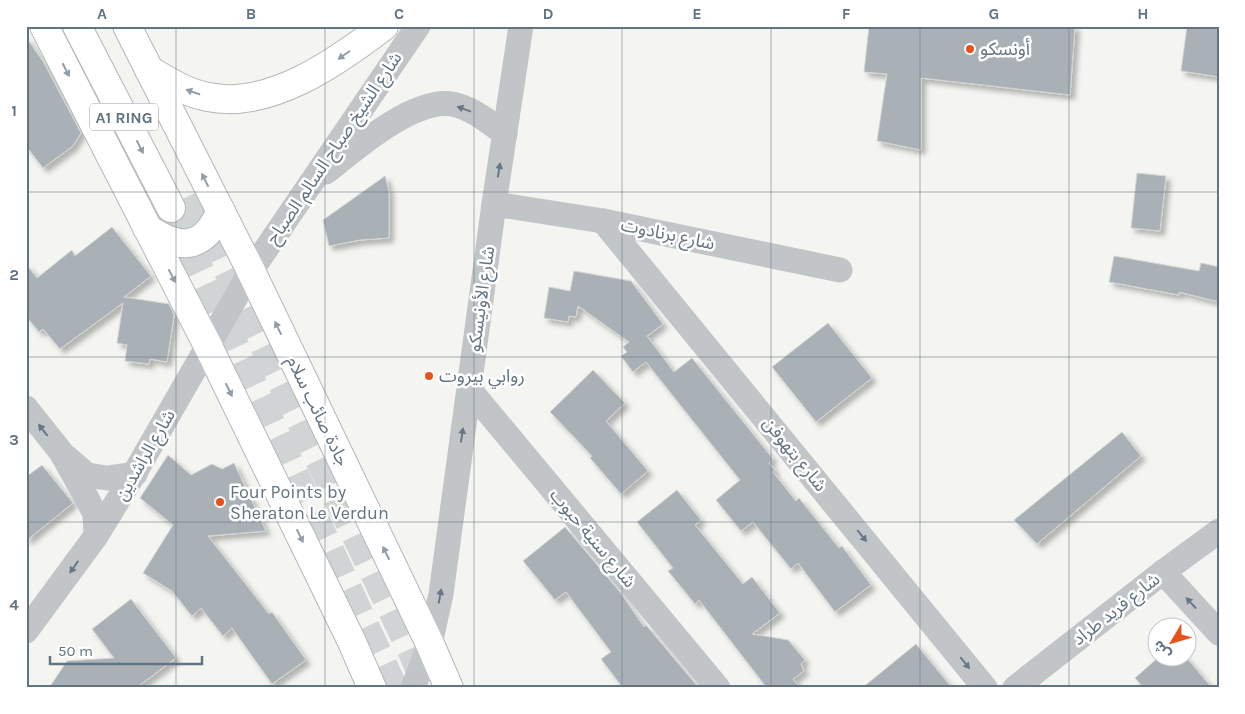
<svg xmlns="http://www.w3.org/2000/svg" width="1245" height="714" font-family="Karla,'Noto Sans Arabic',sans-serif">
<defs>
<filter id="shadow"><feDropShadow dx="4.5" dy="4.5" stdDeviation="2.5" flood-color="#0004"/></filter>
</defs>
<rect width="100%" height="100%" fill="#f4f4f0"/>
<g fill="#a9b1b7" stroke="#d5d5d3" filter="url(#shadow)">
<path d="M 869,26 L 1075,26 L 1070,95 L 921,78 L 921,150 L 877,141 L 887,74 L 864,72 Z"/>
<path d="M 1187,26 L 1219,26 L 1219,77 L 1181,71 Z"/>
<path d="M 26,37 L 44,63 L 81,133 L 73,146 L 43,168 L 26,146 Z"/>
<path d="M 1137,173 L 1166,176 L 1160,231 L 1131,228 Z"/>
<path d="M 385,176 L 389,191 L 389,238 L 360,240 L 329,246 L 323,220 Z"/>
<path d="M 112,227 L 151,276 L 124,297 L 169,304 L 174,315 L 167,362 L 150,359 L 149,364 L 125,361 L 127,345 L 117,343 L 123,303 L 60,349 L 43,329 L 39,332 L 26,316 L 26,264 L 37,278 L 72,250 L 75,256 Z"/>
<path d="M 1114,256 L 1199,271 L 1201,263 L 1219,267 L 1219,302 L 1179,292 L 1179,295 L 1109,282 Z"/>
<path d="M 574,271 L 631,281 L 663,324 L 647,336 L 674,372 L 692,358 L 773,459 L 769,463 L 775,470 L 773,472 L 796,501 L 799,498 L 839,548 L 842,546 L 871,585 L 835,612 L 798,563 L 791,569 L 753,522 L 741,531 L 716,500 L 740,480 L 646,362 L 633,372 L 621,356 L 627,352 L 623,347 L 629,342 L 578,306 L 576,317 L 569,316 L 568,322 L 544,318 L 549,287 L 570,291 Z"/>
<path d="M 828,323 L 872,378 L 816,422 L 772,367 Z"/>
<path d="M 593,370 L 625,403 L 606,421 L 648,471 L 621,494 L 590,458 L 592,456 L 550,412 Z"/>
<path d="M 1122,432 L 1141,456 L 1037,544 L 1014,520 Z"/>
<path d="M 168,455 L 191,475 L 212,464 L 222,469 L 234,463 L 266,531 L 208,536 L 269,614 L 272,612 L 306,660 L 272,684 L 232,628 L 223,636 L 201,608 L 192,616 L 172,591 L 143,573 L 173,525 L 140,498 Z"/>
<path d="M 42,465 L 73,503 L 26,541 L 26,477 Z"/>
<path d="M 677,490 L 701,520 L 695,525 L 743,584 L 752,577 L 780,613 L 752,634 L 788,640 L 805,660 L 801,664 L 804,671 L 793,679 L 800,688 L 767,688 L 699,600 L 695,604 L 668,571 L 673,568 L 637,522 Z"/>
<path d="M 565,527 L 620,592 L 644,627 L 646,625 L 699,688 L 623,688 L 601,659 L 611,652 L 566,592 L 555,600 L 523,561 Z"/>
<path d="M 131,599 L 176,658 L 136,688 L 49,688 L 67,661 L 114,658 L 92,629 Z"/>
<path d="M 916,644 L 952,688 L 862,688 Z"/>
<path d="M 1160,656 L 1185,656 L 1212,688 L 1144,688 L 1135,678 Z"/>
</g>
<g fill="none" stroke-linecap="round" stroke-linejoin="round">
<g stroke="#d0d4d4" stroke-width="28" stroke-dasharray="28 14" stroke-linecap="butt">
<path d="M 191,195 L 412,652 L 427,688"/>
<path d="M 171,208 L 394,688"/>
</g>
<g stroke="#b4b8bc" stroke-width="30">
<g id="major">
<path d="M 251,271 L 430,644 L 449,688"/>
<path d="M 208,346 L 352,642 L 372,688"/>
</g>
</g>
<g stroke="#b4b7ba" stroke-width="30">
<g id="highway">
<path d="M 44,26 L 208,346"/>
<path d="M 77,26 L 171,208"/>
<path d="M 127,26 L 251,271"/>
<path d="M 149,70 C 168,81 186,93 208,97 C 270,110 338,61 384,26"/>
<path d="M 147,228 C 181,251 203,250 221,211"/>
</g>
</g>
<g stroke="#c1c5c8" stroke-width="25">
<path d="M 326,172 C 355,149 413,98 452,104 C 472,108 489,122 505,134"/>
<path d="M 494,204 L 603,221 L 840,270"/>
<path d="M 603,221 L 985,688"/>
<path d="M 469,389 L 718,688"/>
<path d="M 26,408 L 61,452 L 83,491 L 95,514 L 96,536"/>
<path d="M 66,457 L 87,475 L 107,478 L 135,474"/>
<path d="M 1163,572 L 1219,633"/>
<path d="M 26,631 L 96,536 L 137,469 L 251,271 L 418,26"/>
<path d="M 413,688 L 430,644 L 441,594 L 494,204 L 521,26"/>
<path d="M 1015,688 L 1163,572 L 1219,531"/>
</g>
<use href="#major" stroke="#fff" stroke-width="28"/>
<use href="#highway" stroke="#fff" stroke-width="28"/>
</g>
<defs><path id="oneway-solid" d="M-6-.8H1V-3.2L6.5 0L1 3.2V.8H-6Z" transform="scale(1.25)"/></defs>
<g fill="#919da8">
<use href="#oneway-solid" transform="translate(344 55) rotate(145)"/>
<use href="#oneway-solid" transform="translate(66 70) rotate(63)"/>
<use href="#oneway-solid" transform="translate(193 92) rotate(-161)"/>
<use href="#oneway-solid" transform="translate(140 147) rotate(63)"/>
<use href="#oneway-solid" transform="translate(205 180) rotate(-117)"/>
<use href="#oneway-solid" transform="translate(172 276) rotate(63)"/>
<use href="#oneway-solid" transform="translate(278 328) rotate(-116)"/>
<use href="#oneway-solid" transform="translate(229 390) rotate(64)"/>
<use href="#oneway-solid" transform="translate(300 536) rotate(64)"/>
<use href="#oneway-solid" transform="translate(386 553) rotate(-116)"/>
</g>
<g fill="#677786">
<use href="#oneway-solid" transform="translate(464 109) rotate(-160)"/>
<use href="#oneway-solid" transform="translate(499 170) rotate(-81)"/>
<use href="#oneway-solid" transform="translate(43 430) rotate(-128)"/>
<use href="#oneway-solid" transform="translate(462 435) rotate(-82)"/>
<use href="#oneway-solid" transform="translate(862 536) rotate(51)"/>
<use href="#oneway-solid" transform="translate(74 567) rotate(125)"/>
<use href="#oneway-solid" transform="translate(440 596) rotate(-80)"/>
<use href="#oneway-solid" transform="translate(1191 603) rotate(-133)"/>
<use href="#oneway-solid" transform="translate(965 663) rotate(51)"/>
</g>
<path fill="none" stroke="#627382" stroke-width="1" stroke-opacity="0.55" d="M 176,26 L 176,688M 325,26 L 325,688M 474,26 L 474,688M 622,26 L 622,688M 771,26 L 771,688M 920,26 L 920,688M 1069,26 L 1069,688M 26,192 L 1219,192M 26,357 L 1219,357M 26,522 L 1219,522"/>
<g fill="#e6521e" stroke="#fff" stroke-width="2">
<circle cx="970" cy="49" r="5"/>
<circle cx="429" cy="376" r="5"/>
<circle cx="220" cy="502" r="5"/>
</g>
<g text-anchor="middle" dominant-baseline="central" stroke-width="5" stroke-linejoin="round" paint-order="stroke">
<rect fill="#fff" stroke="#919da8" stroke-width="1" x="90" y="103.5" width="68" height="27" rx="4"/>
<g font-size="16" font-weight="bold" fill="#627382">
<text x="124" y="117">A1 RING</text>
</g>
<g font-size="18" fill="#627382" stroke="#fff" text-anchor="start">
<text x="980" y="49">أونسكو</text>
<text x="439" y="376">روابي بيروت</text>
<text x="230" y="492">Four Points by<tspan x="230" dy="21">Sheraton Le Verdun</tspan></text>
</g>
<g font-size="18" fill="#627382" stroke="#fff">
<text transform="translate(334 148) rotate(-56)">شارع الشيخ صباح السالم الصباح</text>
<text transform="translate(668 234) rotate(12)">شارع برنادوت</text>
<text transform="translate(481 299) rotate(-82)">شارع الأونيسكو</text>
<text transform="translate(318 411) rotate(64)">جادة صائب سلام</text>
<text transform="translate(795 454) rotate(51)">شارع بتهوفن</text>
<text transform="translate(145 455) rotate(-60)">شارع الراشدين</text>
<text transform="translate(593 538) rotate(50)">شارع سنية حبوب</text>
<text transform="translate(1116 609) rotate(-38)">شارع فريد طراد</text>
</g>
</g>
<rect width="1245" height="714" fill="none" stroke="#ffffff" stroke-width="55"/>
<g transform="translate(1172 642) rotate(232)"><circle r="24" fill="#ffffff" stroke="#c0c7cd"/>
<path d="M0-4L9 19L0 12L-9 19Z" fill="#e6521e"/>
<text y="-8" font-size="14" font-weight="bold" text-anchor="middle" fill="#627382">ش</text>
</g>
<path d="M50 656v8h152v-8" fill="none" stroke="#627382" stroke-width="2.5"/>
<text x="58" y="656" font-size="15" fill="#627382" stroke="#ffffff" stroke-width="4" paint-order="stroke">50 m</text>
<rect x="28" y="28" width="1190" height="658" fill="none" stroke="#627382" stroke-width="2"/>
<g font-size="16" text-anchor="middle" font-weight="bold" fill="#627382">
<text x="102" y="19">A</text>
<text x="251" y="19">B</text>
<text x="399" y="19">C</text>
<text x="548" y="19">D</text>
<text x="697" y="19">E</text>
<text x="846" y="19">F</text>
<text x="994" y="19">G</text>
<text x="1143" y="19">H</text>
<text x="14" y="116">1</text>
<text x="14" y="280">2</text>
<text x="14" y="445">3</text>
<text x="14" y="610">4</text>
</g>
</svg>
